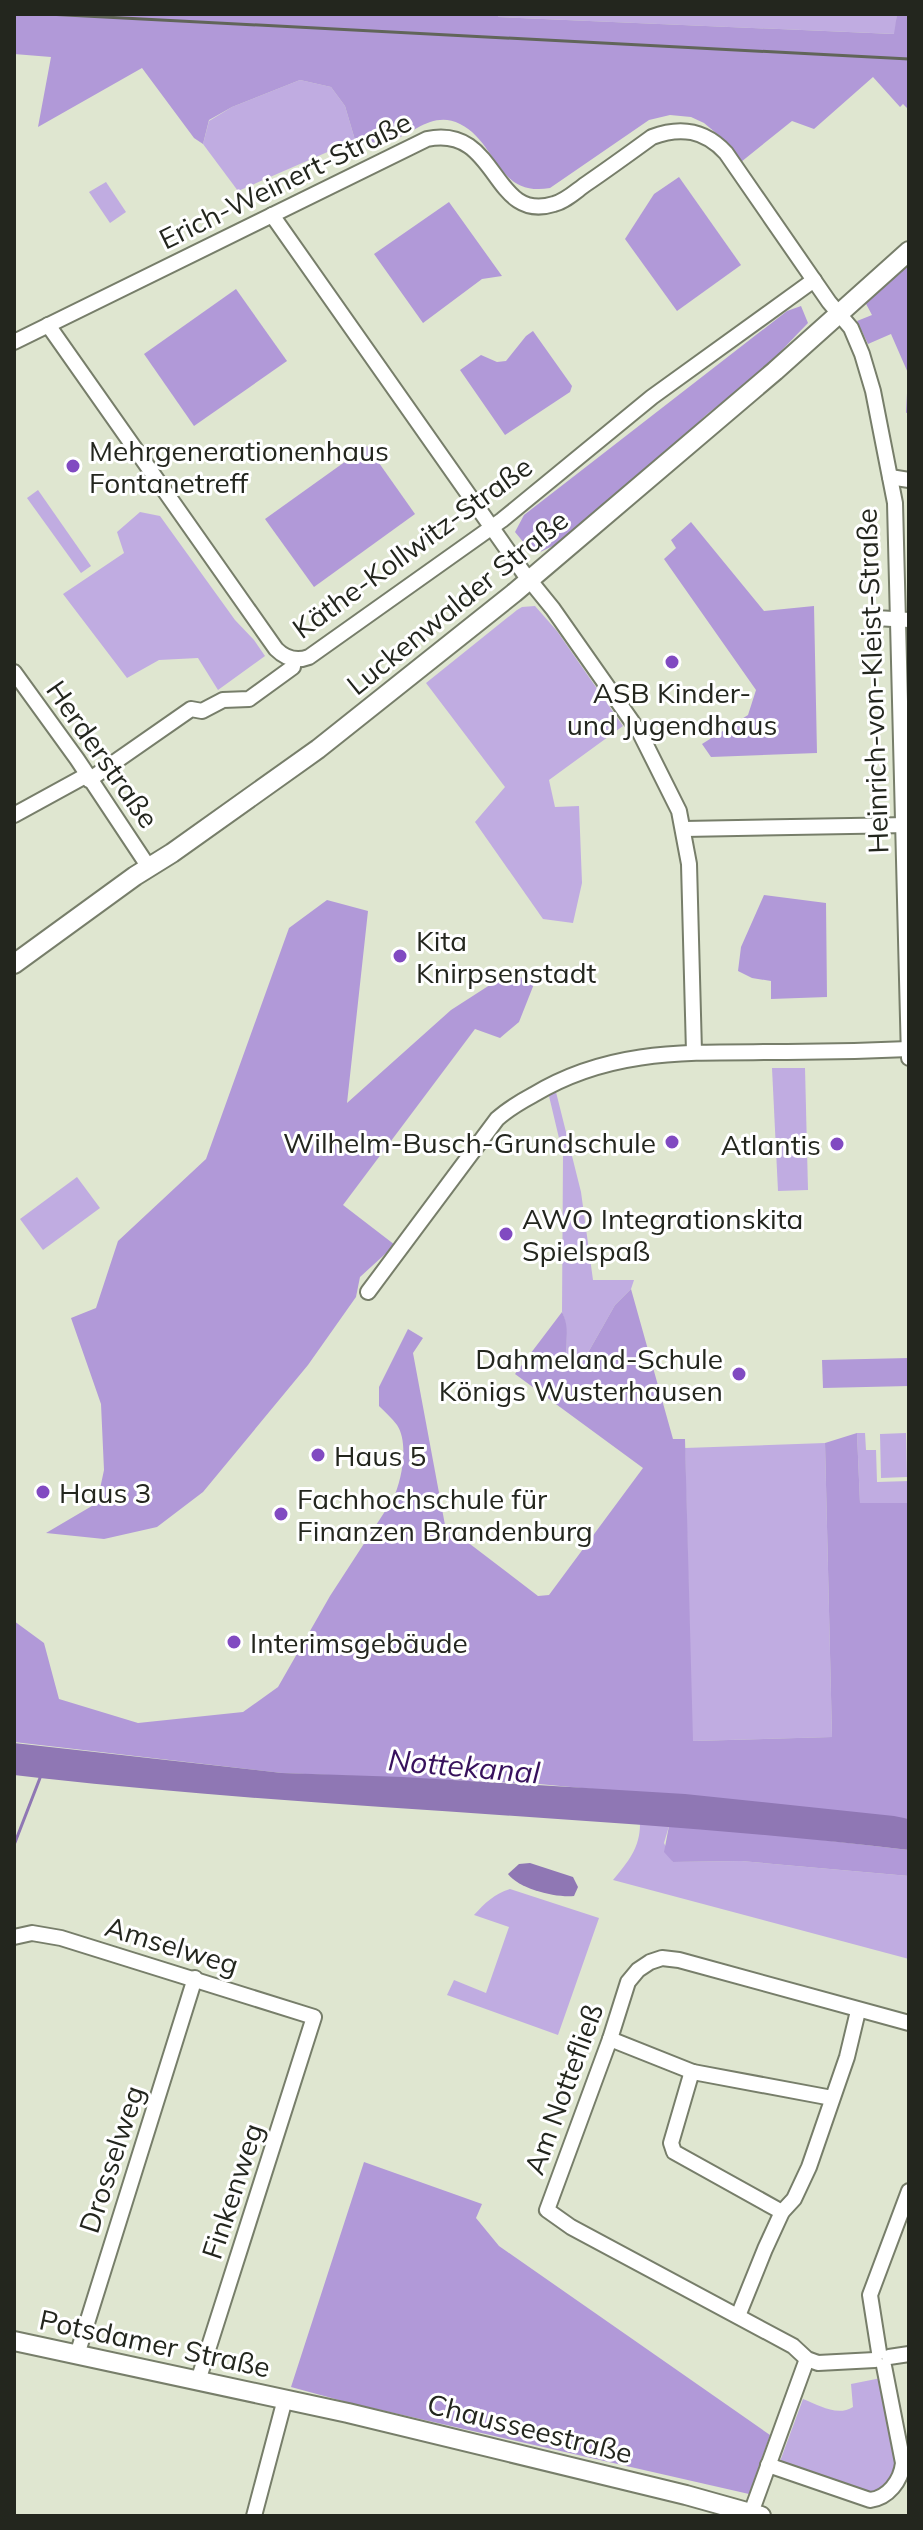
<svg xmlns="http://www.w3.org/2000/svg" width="923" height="2530" font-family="Mulish,sans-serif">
<rect width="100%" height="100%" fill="#dfe6d0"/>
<g fill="#c0ace1">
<path d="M 499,14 L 897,14 L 895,34 L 498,17 Z"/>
<path d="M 300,80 L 331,87 L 345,106 L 355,140 L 238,191 L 203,144 L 209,121 L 232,107 Z"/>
<path d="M 106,182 L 126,212 L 110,223 L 89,192 Z"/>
<path d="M 38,490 L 91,566 L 81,573 L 27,498 Z"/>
<path d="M 140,512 L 160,516 L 235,620 L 254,640 L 265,656 L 218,690 L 198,658 L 159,660 L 127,678 L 63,594 L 124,553 L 117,532 Z"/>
<path d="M 535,606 L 557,631 L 623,726 L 549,780 L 555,807 L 579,806 L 582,883 L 573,923 L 543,919 L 475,822 L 505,787 L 426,683 L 517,610 L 522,607 Z"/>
<path d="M 772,1068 L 805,1068 L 808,1190 L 778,1191 Z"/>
<path d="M 556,1092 L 581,1192 L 593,1280 L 634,1280 L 631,1289 L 615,1305 L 581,1365 C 556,1366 573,1334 562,1312 L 563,1155 L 549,1096 Z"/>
<path d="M 77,1177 L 100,1208 L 43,1250 L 20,1219 Z"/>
<path d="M 857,1433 L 865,1433 L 866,1450 L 876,1450 L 877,1482 L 909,1481 L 909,1503 L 860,1504 Z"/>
<path d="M 906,1433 L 907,1477 L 881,1478 L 880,1434 Z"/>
<path d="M 825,1443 L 832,1737 L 692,1741 L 685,1448 Z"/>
<path d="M 640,1824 L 669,1826 L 664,1843 L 673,1862 L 741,1861 L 909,1876 L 909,1959 L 613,1880 C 628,1862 640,1848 640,1824 Z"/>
<path d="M 510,1889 L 599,1918 L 558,2035 L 447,1995 L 454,1980 L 486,1993 L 509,1927 L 474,1915 C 485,1903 494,1894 510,1889 Z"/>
<path d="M 881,2378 C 888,2413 917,2483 867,2493 L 779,2464 L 803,2399 C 819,2405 837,2417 853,2407 L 851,2384 Z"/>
</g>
<g fill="#b199d8">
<path d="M 14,14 L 499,14 L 498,17 L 894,34 L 897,14 L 909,14 L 909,110 L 903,104 L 900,107 L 873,77 L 814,129 L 792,121 L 741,162 L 722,138 L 704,123 L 691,117 L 670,115 L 649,120 L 550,188 C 496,197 498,143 460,124 C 434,111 415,132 392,141 C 382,145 366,141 355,140 L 345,106 L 331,87 L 300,80 L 232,107 L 209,120 L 203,144 L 194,138 L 142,68 L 38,127 L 51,57 L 14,54 Z"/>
<path d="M 679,177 L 741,265 L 677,311 L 625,239 L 654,194 Z"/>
<path d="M 449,202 L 502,276 L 482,279 L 423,323 L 374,254 Z"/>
<path d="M 909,264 L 909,412 L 906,413 L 908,373 L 891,334 L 868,344 L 857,321 L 872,315 L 864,300 Z"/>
<path d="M 236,289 L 287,361 L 194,426 L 144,354 Z"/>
<path d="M 801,306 L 808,323 C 787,344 769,366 746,385 C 726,401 705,412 689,433 L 559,543 L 536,554 L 529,549 L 515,532 L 524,515 L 787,311 Z"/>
<path d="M 533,331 L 572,386 L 570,392 L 505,435 L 460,370 L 481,355 L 497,362 L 506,361 L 526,336 Z"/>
<path d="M 367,446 L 415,514 L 314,587 L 265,519 Z"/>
<path d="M 691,522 L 764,611 L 814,606 L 817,753 L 711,757 L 702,744 L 748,715 L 756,690 L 664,559 L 676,548 L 671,540 Z"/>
<path d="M 764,895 L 826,903 L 827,997 L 771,999 L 771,981 L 752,978 L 738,971 L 741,947 Z"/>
<path d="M 327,900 L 368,911 L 347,1103 L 451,1010 L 510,972 L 534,984 L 519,1022 L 500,1038 L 475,1029 L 343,1205 L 395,1245 L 360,1277 L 356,1297 L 308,1365 L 203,1492 L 157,1527 L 104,1539 L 46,1533 L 97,1503 L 104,1470 L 101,1404 L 71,1318 L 96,1308 L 118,1241 L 206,1159 L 289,928 Z"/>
<path d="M 631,1289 L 673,1439 L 685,1439 L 693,1741 L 832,1737 L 825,1443 L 857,1433 L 860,1503 L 909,1503 L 909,1819 L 539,1784 L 282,1773 L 14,1742 L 14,1621 L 44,1643 L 59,1699 L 138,1723 L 243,1712 L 278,1687 L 330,1596 L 393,1499 C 402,1480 409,1443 397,1425 C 392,1418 385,1412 379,1406 L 379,1387 L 408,1329 L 423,1338 L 413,1353 L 445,1525 L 538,1596 L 549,1595 L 643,1468 L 515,1374 L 562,1312 C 572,1331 562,1347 569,1363 L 581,1365 L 615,1305 Z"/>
<path d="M 909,1358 L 909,1386 L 823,1388 L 822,1360 Z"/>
<path d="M 669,1826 L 780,1835 L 909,1850 L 909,1876 L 741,1861 L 673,1862 L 664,1852 Z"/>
<path d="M 364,2162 L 482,2204 L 476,2218 L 499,2246 L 770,2435 L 749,2494 L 350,2403 L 291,2387 Z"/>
</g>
<g fill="#8f77b4">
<path d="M 14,1743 L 282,1773 L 403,1777 L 685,1794 L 894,1816 L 909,1819 L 909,1850 C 620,1816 329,1810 40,1778 L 14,1775 Z"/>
<path d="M 530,1863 L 573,1877 L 578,1887 L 574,1896 C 556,1898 519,1889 508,1874 L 519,1864 Z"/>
</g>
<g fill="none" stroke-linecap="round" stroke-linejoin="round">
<path stroke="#8f77b4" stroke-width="3" d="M 14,1845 L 40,1778"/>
<g stroke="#777e6a" stroke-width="18">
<g id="minor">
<path d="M 272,215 L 523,572 L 553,609 L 640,733 L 679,811 L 689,864 L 694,1052"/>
<path d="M 48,325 L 276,649 C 285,658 296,662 309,657 L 502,520 L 652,397 L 814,280"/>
<path d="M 14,342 L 427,139 C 499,124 491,224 554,204 C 566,201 576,191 586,184 C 608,169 630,153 652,137 C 681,126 705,130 726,153 L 829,302 L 851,328 L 862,354 L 873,391 L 895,503 L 909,1058"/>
<path d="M 890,477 L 909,480"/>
<path d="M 876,618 L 909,620"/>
<path d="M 14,672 L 77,759 L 148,866"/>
<path d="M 89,780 L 191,709 L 202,711 L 223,700 L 249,699 L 293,667 L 293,659"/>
<path d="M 14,815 L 87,775"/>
<path d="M 684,829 L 909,825"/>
<path d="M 368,1292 L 497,1119 C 508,1109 520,1102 533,1095 C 614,1046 696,1053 787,1052 C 828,1052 868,1051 909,1049"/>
<path d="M 14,1937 L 32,1933 L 61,1938 L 314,2017 L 198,2381"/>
<path d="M 610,2039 L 693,2072"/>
<path d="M 782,2212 L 674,2152 L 671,2143 L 690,2078 L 693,2072 L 832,2098"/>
<path d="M 738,2316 L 765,2249 L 782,2212 L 794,2199 L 809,2167 L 847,2057 L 858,2011"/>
<path d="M 879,2352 L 870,2295 L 909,2191"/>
<path d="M 77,2355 L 195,1978"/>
<path d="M 889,2357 L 909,2354"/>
<path d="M 875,2360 L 818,2363 L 807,2359 L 793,2346 L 571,2227 L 547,2210 L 610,2039 L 628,1982 L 638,1970 L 650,1962 L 662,1958 L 679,1960 L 909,2023"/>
<path d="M 768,2465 L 870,2500 C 888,2498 901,2481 903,2463 L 884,2366"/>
<path d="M 751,2513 L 807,2359"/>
<path d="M 254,2516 L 285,2399"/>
</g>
</g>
<g stroke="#777e6a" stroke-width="22">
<g id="major">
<path d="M 14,964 L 135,876 L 172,853 L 318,749 L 514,593 L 775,371 L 909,251"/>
<path d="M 14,2341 L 348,2413 L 686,2495 L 761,2516"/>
</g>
</g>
<use href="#minor" stroke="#fff" stroke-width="14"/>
<use href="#major" stroke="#fff" stroke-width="18"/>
<path stroke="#616559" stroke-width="3" d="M 47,14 L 909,59"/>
</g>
<g fill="#814ac1" stroke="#fff" stroke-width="3">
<circle cx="73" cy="466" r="8"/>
<circle cx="672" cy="662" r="8"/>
<circle cx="400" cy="956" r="8"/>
<circle cx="672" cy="1142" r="8"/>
<circle cx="837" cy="1144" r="8"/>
<circle cx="506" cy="1234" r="8"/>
<circle cx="739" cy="1374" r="8"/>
<circle cx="318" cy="1455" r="8"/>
<circle cx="43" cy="1492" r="8"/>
<circle cx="281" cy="1514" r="8"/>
<circle cx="234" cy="1642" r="8"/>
</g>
<g text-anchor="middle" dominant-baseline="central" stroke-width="6" stroke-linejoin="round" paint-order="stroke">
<g font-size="28" fill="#23261e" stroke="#fff">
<text transform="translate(285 180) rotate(-26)">Erich-Weinert-Straße</text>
<text transform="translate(412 547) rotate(-36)">Käthe-Kollwitz-Straße</text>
<text transform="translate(457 602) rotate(-39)">Luckenwalder Straße</text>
<text transform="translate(872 681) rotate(-92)">Heinrich-von-Kleist-Straße</text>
<text transform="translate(103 754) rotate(55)">Herderstraße</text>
<text transform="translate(172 1945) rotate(17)">Amselweg</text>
<text transform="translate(563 2089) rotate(-70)">Am Nottefließ</text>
<text transform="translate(111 2159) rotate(-72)">Drosselweg</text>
<text transform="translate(232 2191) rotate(-72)">Finkenweg</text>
<text transform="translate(155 2343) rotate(12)">Potsdamer Straße</text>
<text transform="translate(530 2428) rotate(14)">Chausseestraße</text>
</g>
<g font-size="28" fill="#23261e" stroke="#fff" text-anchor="start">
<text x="89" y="450">Mehrgenerationenhaus<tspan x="89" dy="32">Fontanetreff</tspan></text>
<text x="672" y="692" text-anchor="middle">ASB Kinder-<tspan x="672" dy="32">und Jugendhaus</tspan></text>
<text x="416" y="940">Kita<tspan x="416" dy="32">Knirpsenstadt</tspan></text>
<text x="656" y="1142" text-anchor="end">Wilhelm-Busch-Grundschule</text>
<text x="821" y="1144" text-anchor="end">Atlantis</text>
<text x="522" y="1218">AWO Integrationskita<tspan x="522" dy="32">Spielspaß</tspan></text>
<text x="723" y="1358" text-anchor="end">Dahmeland-Schule<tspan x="723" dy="32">Königs Wusterhausen</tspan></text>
<text x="334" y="1455">Haus 5</text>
<text x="59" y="1492">Haus 3</text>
<text x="297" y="1498">Fachhochschule für<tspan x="297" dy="32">Finanzen Brandenburg</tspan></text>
<text x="250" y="1642">Interimsgebäude</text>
</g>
<g font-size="30" font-style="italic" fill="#37115c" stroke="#fff">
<text transform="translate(464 1766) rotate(5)">Nottekanal</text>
</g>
</g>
<rect width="923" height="2530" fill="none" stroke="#23261e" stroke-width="32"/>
</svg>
